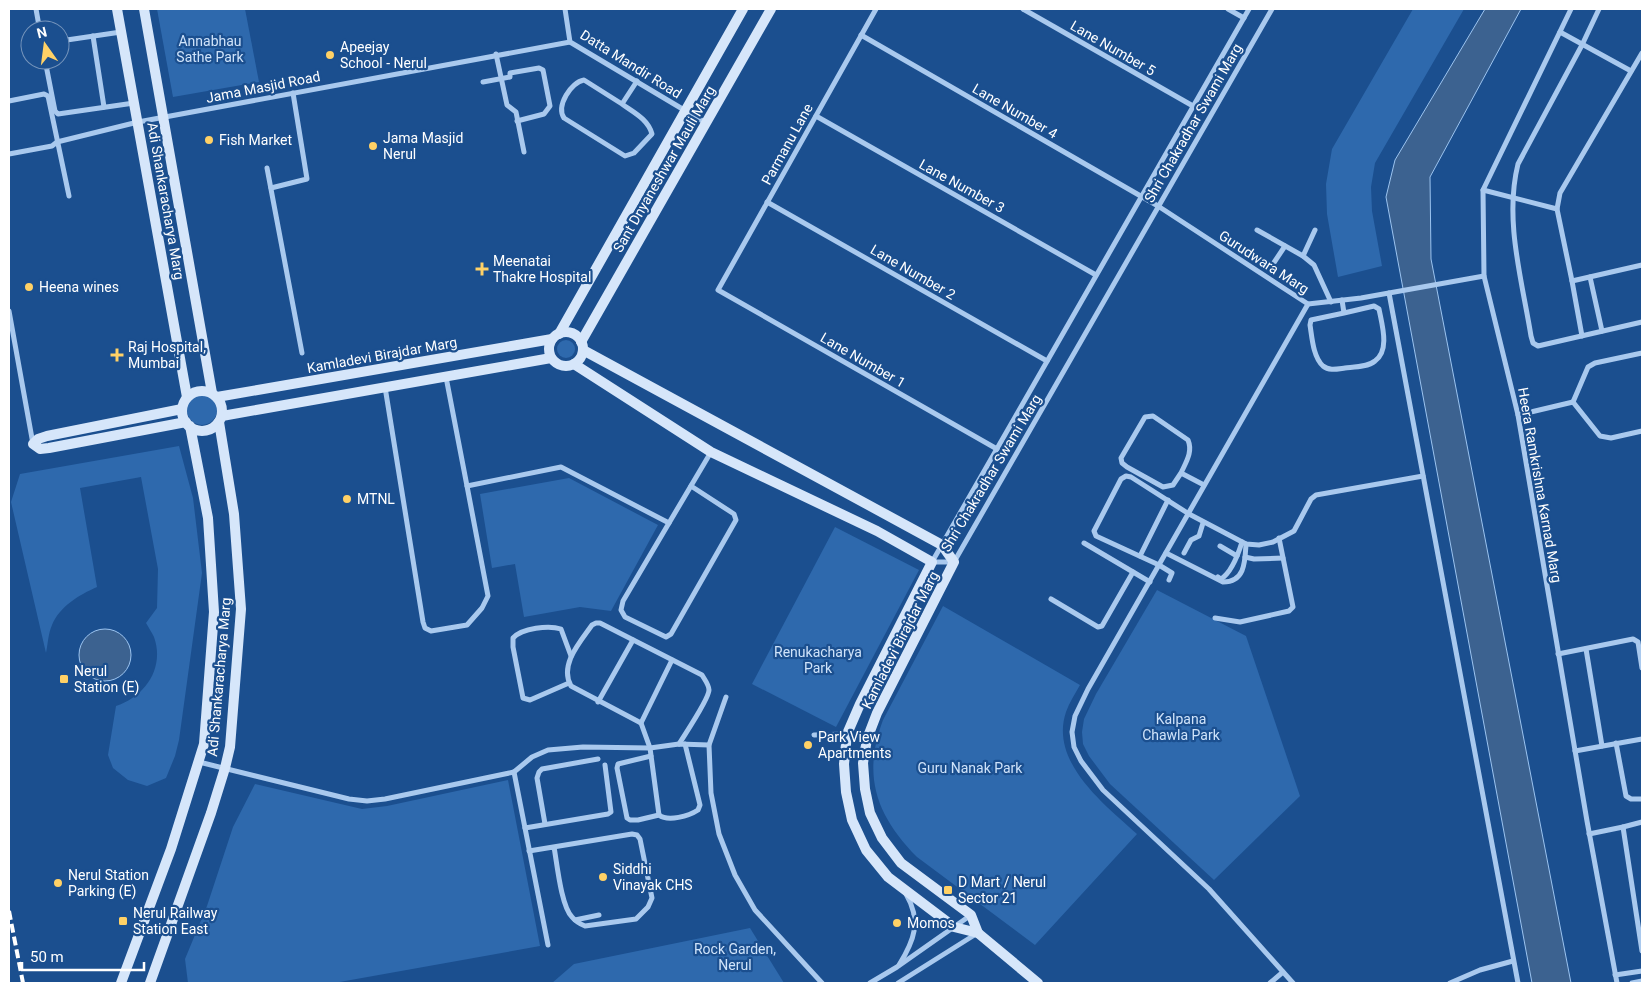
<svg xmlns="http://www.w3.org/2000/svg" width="1651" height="992" font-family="Roboto,sans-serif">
<rect width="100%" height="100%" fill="#1b4f8f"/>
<g fill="#2e69ad">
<path d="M 157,9 L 245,9 L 259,82 L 173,97 Z"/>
<path d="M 1413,9 L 1464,9 L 1375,163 L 1371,187 L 1372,211 L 1382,266 L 1338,277 L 1327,214 L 1326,184 L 1332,149 Z"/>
<circle cx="566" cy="349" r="9"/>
<circle cx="202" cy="410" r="15"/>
<path d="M 179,446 L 193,498 L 202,573 L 179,740 L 175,756 L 166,778 L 147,786 L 128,780 L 113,768 L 108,755 L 116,706 C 145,697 165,668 154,637 C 152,633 149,628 146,623 L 157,608 L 158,569 L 141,477 L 80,488 L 97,587 C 79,595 60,606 52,625 C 48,634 48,644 46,653 L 11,502 L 20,474 Z"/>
<path d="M 569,478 L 658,525 L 611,611 L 580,607 L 524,617 L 515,564 L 492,568 L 480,494 Z"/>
<path d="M 835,527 L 919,570 L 836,727 L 752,684 Z"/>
<path d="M 1157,590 L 1246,636 L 1300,796 L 1214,880 L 1110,784 L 1089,756 L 1083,744 L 1082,732 L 1084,719 L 1096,694 Z"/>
<path d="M 943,606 L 1080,685 C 1075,694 1069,703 1066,712 C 1049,762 1105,805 1137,834 L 1035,945 L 917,857 C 876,815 862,776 883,720 Z"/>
<path d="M 508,780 L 540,946 L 334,983 L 188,983 L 185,959 L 207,906 L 233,827 L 255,784 L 362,809 L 387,806 Z"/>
<path d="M 750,928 L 784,983 L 552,983 L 574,964 Z"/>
</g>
<g fill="#3c6290" stroke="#9cc4f0">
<path d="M 1485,9 L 1521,9 L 1430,177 L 1431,259 L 1571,983 L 1532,983 L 1386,197 L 1395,160 Z"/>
<circle cx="105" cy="655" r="26"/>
</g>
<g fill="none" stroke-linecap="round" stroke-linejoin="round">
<g stroke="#a9c9ee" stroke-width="5">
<path d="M 36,9 L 39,26"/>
<path d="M 565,9 L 570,42 L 706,123"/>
<path d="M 876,9 L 718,290 L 997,449"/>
<path d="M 1023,9 L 1193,106"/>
<path d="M 1228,9 L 1244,18"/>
<path d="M 1249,9 L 932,562 L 954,562 L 1272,9"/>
<path d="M 1571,9 L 1483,190 L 1484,276 L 1518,415 L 1587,821 L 1617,983"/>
<path d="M 1599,9 L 1582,45 L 1518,164 C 1504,220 1522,280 1531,336 L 1533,343 L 1538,346 L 1642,322"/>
<path d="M 1560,32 L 1631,71"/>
<path d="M 861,35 L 1158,206 L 1308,304 L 1361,298 L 1484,276"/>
<path d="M 93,36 L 104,107"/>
<path d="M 60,41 L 121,32"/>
<path d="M 1642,53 L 1560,193 L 1557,209 L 1572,281 L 1642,265"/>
<path d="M 496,54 L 507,105 L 516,112 L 524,152"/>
<path d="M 45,60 L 55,111 L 58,114 L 134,103"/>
<path d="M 483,82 L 510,77 L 510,73 L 539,68 L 543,70 L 550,106 L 544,114 L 517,121"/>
<path d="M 9,101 L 44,94 L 48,96 L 69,196"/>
<path d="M 622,104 L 584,80 C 571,82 556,106 564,118 L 625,156 L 634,153 L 652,134 C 648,119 633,112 622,104 L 637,81"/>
<path d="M 816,116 L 1096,275"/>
<path d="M 9,154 L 52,146 L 57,142 L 138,122 L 570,42"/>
<path d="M 267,168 L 302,353"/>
<path d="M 271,188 L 307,179 L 293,93"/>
<path d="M 1483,190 L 1557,209"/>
<path d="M 767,202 L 1047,361"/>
<path d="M 1257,230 L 1303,256 L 1314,265 L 1331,302"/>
<path d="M 1303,256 L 1315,230"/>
<path d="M 1273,264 L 1285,246"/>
<path d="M 1590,277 L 1602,331"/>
<path d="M 1572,281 L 1582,336"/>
<path d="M 1389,293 L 1518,983"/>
<path d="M 1342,300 L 1344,313 L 1311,320 L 1310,325 C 1312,337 1313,357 1323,366 C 1329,371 1337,369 1345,368 C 1354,367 1368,367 1375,361 C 1390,350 1382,325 1379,309 L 1374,306 L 1344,313"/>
<path d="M 9,311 L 33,444"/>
<path d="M 446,377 L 467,486 L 561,467 L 669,523 L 711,452"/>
<path d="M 385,387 L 423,622 L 425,628 L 431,631 L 467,625 L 482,608 L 488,596 L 467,486"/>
<path d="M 1573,402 L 1588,367 L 1595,363 L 1642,353"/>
<path d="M 1573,402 L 1600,436 L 1611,438 L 1642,431"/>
<path d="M 1518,415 L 1573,402"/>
<path d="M 1181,473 C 1186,462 1193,452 1188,440 L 1153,416 L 1145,417 L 1121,458 L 1122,463 L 1127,467 L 1163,487 L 1173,485 L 1181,473 L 1204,485"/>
<path d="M 669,523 L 623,601 L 621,610 L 625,617 L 666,637 L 671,634 L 736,520 L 734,514 L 691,486"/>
<path d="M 1084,543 L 1150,582"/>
<path d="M 1220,546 L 1237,556"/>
<path d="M 1166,553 L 1223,582 C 1245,582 1245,562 1246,544"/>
<path d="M 1184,553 L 1191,540 L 1199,536 L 1203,523"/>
<path d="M 1140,556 L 1168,500"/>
<path d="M 1245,557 L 1254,559 L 1283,558"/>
<path d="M 1218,577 L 1221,579 C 1232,572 1238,555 1242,542"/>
<path d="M 1169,580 L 1172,573 L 1159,565 L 1096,536 L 1094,531 L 1121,479 L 1126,476 L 1131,477 L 1189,514 L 1246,544 L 1259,545 L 1273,542 L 1294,531 L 1311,499 L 1316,495 L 1423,476"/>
<path d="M 1051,599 L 1098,627 L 1102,626 L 1133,572"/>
<path d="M 1215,618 L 1240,622 L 1289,611 L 1293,607 L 1279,538"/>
<path d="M 1586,649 L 1602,746"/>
<path d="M 1558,654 L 1633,639 L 1638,642 L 1642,668"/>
<path d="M 569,683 L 530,700 L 523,698 L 513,647 L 513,638 C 522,628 549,625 561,629 L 571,656"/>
<path d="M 726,697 L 709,745 L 711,793 L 719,834 L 735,875 L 755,910 L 822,983"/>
<path d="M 598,702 L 633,640"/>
<path d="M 641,723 L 672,660"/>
<path d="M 814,735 L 847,734"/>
<path d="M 1616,743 L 1626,796 L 1631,799 L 1642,799"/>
<path d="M 1575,751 L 1642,739"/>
<path d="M 651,756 L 618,764 L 617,768 L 627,818 L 630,820 L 638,820 L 659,815 C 668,822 689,816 698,810 L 700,805 L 685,744"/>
<path d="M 199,762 L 349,799 L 367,801 L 385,799 L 514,772 L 532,757 L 548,750 L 583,747 L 650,748 L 679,744 L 709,745"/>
<path d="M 514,772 L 548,945"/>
<path d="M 659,815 L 650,748 L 641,723 L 571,686 C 559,665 580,642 592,625 L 596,623 L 600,623 L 702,675 C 705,680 709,685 709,690 C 709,699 685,734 679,744"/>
<path d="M 1642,822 L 1623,827 L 1642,951"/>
<path d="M 545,824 L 537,778 L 539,772 L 542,769 L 598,759"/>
<path d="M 525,828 L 608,814 L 611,812 L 605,765"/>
<path d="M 1589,834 L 1623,827"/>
<path d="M 529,851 L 632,834 L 637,835 L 640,839 L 652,898 L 648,907 L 636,919 L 585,926 C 580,924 576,922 572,917 C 561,906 557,863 554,847"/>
<path d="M 575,920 L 599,915"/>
<path d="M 899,965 C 914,941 922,921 906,894"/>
<path d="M 1615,975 L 1642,971"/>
<path d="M 870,983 L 897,967 L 971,915"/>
<path d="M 898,983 L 976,934"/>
<path d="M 1270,983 L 1283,972"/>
<path d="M 1293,983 L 1209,889 L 1103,790 L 1081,761 L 1074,747 L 1072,732 L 1075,716 L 1088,689 L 1308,304"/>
<path d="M 1450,983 L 1480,970 L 1513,961"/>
<path d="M 1632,983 L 1642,981"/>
</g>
<g stroke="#d6e6fa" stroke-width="10">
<path d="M 117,9 L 187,397"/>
<path d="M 144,9 L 212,393"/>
<circle cx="566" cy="349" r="17"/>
<path d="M 559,334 L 743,9"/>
<path d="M 581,342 L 771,9"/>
<path d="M 583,350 L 942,545 L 954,562 L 877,713 L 867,739 L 863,763 L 865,789 L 870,813 L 882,838 L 901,863 L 971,915 L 978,933"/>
<path d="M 574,364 L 711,452 L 877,531 L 932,562 L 860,704 L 847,734 L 844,764 L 846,792 L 852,820 L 866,850 L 888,877 L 954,927 L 978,933 L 1038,983"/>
<circle cx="202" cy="411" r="20"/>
<path d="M 217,397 L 552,339"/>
<path d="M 182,409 L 47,436 L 38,439 L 33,444 L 40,449 L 49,448 L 186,422"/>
<path d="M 222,416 L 551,358"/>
<path d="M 121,983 L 171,849 L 204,744 L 214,612 L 208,518 L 190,426"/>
<path d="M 150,983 L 211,813 L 225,768 L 230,747 L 241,609 L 234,514 L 219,422"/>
</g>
<path stroke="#fff" stroke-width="4" stroke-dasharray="9 4" stroke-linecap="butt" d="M 9,911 L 23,983"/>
</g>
<g fill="#ffd166" stroke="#1b4f8f" stroke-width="2">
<circle cx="330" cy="55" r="5"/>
<circle cx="209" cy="140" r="5"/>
<circle cx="373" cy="146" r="5"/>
<path d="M479.5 261.5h5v5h5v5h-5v5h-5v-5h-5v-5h5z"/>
<circle cx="29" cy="287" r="5"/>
<path d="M114.5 347.5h5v5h5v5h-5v5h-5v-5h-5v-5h5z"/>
<circle cx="347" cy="499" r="5"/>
<rect x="59" y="674" width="10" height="10" rx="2.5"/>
<circle cx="808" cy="745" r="5"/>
<circle cx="603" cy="877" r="5"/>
<circle cx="58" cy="883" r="5"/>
<rect x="943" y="885" width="10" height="10" rx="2.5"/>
<rect x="118" y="916" width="10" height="10" rx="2.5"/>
<circle cx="897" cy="923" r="5"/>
</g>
<g text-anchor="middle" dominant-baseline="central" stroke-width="4.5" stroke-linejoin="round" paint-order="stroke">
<g font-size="14" fill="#cfe3fa" stroke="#1b4f8f">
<text x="210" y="41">Annabhau<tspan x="210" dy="16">Sathe Park</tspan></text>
<text x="818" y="652">Renukacharya<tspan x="818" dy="16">Park</tspan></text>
<text x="1181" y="719">Kalpana<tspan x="1181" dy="16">Chawla Park</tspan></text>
<text x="970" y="768">Guru Nanak Park</text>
<text x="735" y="949">Rock Garden,<tspan x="735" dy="16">Nerul</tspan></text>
</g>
<g font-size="14" fill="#fff" stroke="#1b4f8f" text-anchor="start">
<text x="340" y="47">Apeejay<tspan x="340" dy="16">School - Nerul</tspan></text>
<text x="383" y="138">Jama Masjid<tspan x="383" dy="16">Nerul</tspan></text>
<text x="219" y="140">Fish Market</text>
<text x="493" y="261">Meenatai<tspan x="493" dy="16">Thakre Hospital</tspan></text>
<text x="39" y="287">Heena wines</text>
<text x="128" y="347">Raj Hospital,<tspan x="128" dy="16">Mumbai</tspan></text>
<text x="357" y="499">MTNL</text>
<text x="74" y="671">Nerul<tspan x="74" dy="16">Station (E)</tspan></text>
<text x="818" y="737">Park View<tspan x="818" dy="16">Apartments</tspan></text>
<text x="613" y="869">Siddhi<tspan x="613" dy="16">Vinayak CHS</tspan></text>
<text x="68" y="875">Nerul Station<tspan x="68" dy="16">Parking (E)</tspan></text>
<text x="958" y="882">D Mart / Nerul<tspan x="958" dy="16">Sector 21</tspan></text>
<text x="133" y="913">Nerul Railway<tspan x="133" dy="16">Station East</tspan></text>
<text x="907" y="923">Momos</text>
</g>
<g font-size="14" fill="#fff" stroke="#1b4f8f">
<text transform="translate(1113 48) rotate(30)">Lane Number 5</text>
<text transform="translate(631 64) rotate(32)">Datta Mandir Road</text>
<text transform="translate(263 87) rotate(-11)">Jama Masjid Road</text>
<text transform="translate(1015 111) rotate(30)">Lane Number 4</text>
<text transform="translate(1193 123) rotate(-60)">Shri Chakradhar Swami Marg</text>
<text transform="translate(787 144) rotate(-61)">Parmanu Lane</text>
<text transform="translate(664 169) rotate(-60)">Sant Dnyaneshwar Mauli Marg</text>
<text transform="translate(962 186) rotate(29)">Lane Number 3</text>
<text transform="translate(166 201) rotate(80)">Adi Shankaracharya Marg</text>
<text transform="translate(1264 262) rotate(33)">Gurudwara Marg</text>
<text transform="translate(913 272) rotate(30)">Lane Number 2</text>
<text transform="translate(382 355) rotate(-10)">Kamladevi Birajdar Marg</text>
<text transform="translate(863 360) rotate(30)">Lane Number 1</text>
<text transform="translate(991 473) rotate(-59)">Shri Chakradhar Swami Marg</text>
<text transform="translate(1540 485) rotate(80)">Heera Ramkrishna Karnad Marg</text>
<text transform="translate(900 640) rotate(-63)">Kamladevi Birajdar Marg</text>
<text transform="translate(219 677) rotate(-85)">Adi Shankaracharya Marg</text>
</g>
</g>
<rect width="1651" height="992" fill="none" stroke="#ffffff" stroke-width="20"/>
<g transform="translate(45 45) rotate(346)"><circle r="24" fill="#1b4f8f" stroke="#7695bc"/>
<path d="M0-4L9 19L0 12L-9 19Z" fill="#ffd166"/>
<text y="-8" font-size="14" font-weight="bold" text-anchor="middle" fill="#ffffff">N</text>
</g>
<path d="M22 962v8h122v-8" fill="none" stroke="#ffffff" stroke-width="2.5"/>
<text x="30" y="962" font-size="15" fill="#ffffff" stroke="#1b4f8f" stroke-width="4" paint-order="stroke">50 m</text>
</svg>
